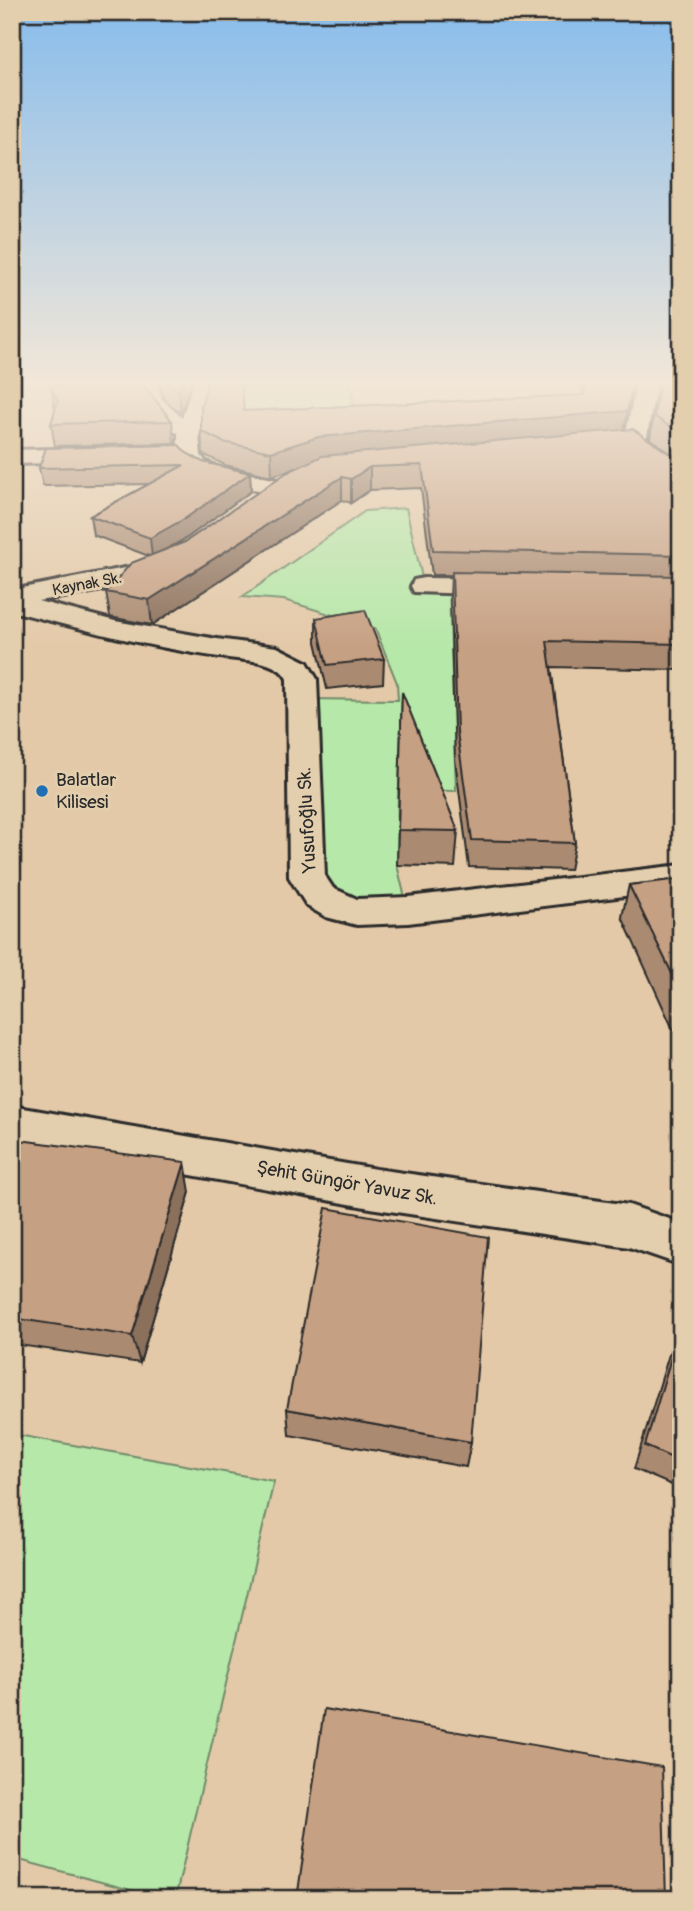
<svg xmlns="http://www.w3.org/2000/svg" width="693" height="1911" font-family="Pangolin,sans-serif">
<rect width="100%" height="100%" fill="#e3c9a8"/>
<filter id="ink" filterUnits="userSpaceOnUse"><feTurbulence type="fractalNoise" baseFrequency=".0143" numOctaves="2"/><feDisplacementMap in="SourceGraphic" scale="14" xChannelSelector="R" yChannelSelector="G"/><feConvolveMatrix kernelMatrix="1 2 1 2 8 2 1 2 1" color-interpolation-filters="sRGB"/></filter>
<g filter="url(#ink)">
<g fill="#b6e8a9" stroke="#708a6a" stroke-width="2">
<path d="M 204,380 L 350,380 L 355,414 L 192,419 Z"/>
<path d="M 406,508 L 424,586 L 449,586 L 456,791 L 398,790 L 397,865 L 408,910 L 320,897 L 302,699 L 398,700 L 397,683 L 375,628 L 284,600 L 242,597 L 365,511 Z"/>
<path d="M 12,1434 L 274,1481 L 175,1899 L 164,1899 L 12,1858 Z"/>
</g>
<g fill="none" stroke-linecap="round" stroke-linejoin="round">
<g stroke="#2b2b2b" stroke-width="6">
<g id="minor">
<path d="M 136,380 L 156,380 L 162,399 L 182,418 L 194,380 L 214,380 L 199,436 L 201,455 L 205,461 L 217,467 L 287,482 L 291,487 L 287,492 L 279,494 C 251,488 197,484 182,460 L 12,464 L 12,450 L 178,446 L 178,433 C 158,428 138,400 136,380 Z"/>
<path d="M 637,380 L 657,380 L 646,442 L 643,447 L 627,447 L 624,442 Z"/>
<path d="M 168,554 L 177,556 L 181,562 C 167,583 66,596 38,601 L 115,621 L 217,639 L 277,647 L 307,662 L 317,679 L 325,876 L 333,888 L 357,899 L 408,897 L 681,865 L 681,889 L 408,923 L 357,925 L 326,917 L 307,906 L 289,877 L 287,679 C 281,665 259,661 245,660 C 166,652 89,631 12,611 L 12,590 L 135,566 Z"/>
<path d="M 424,578 L 503,579 L 513,581 L 517,587 L 513,593 L 503,595 L 414,592 L 411,586 L 414,580 Z"/>
<path d="M 12,1106 L 376,1169 L 629,1205 L 681,1223 L 681,1265 L 629,1247 L 376,1209 L 12,1142 Z"/>
</g>
</g>
<use href="#minor" fill="#e3cead" fill-rule="evenodd"/>
</g>
<g fill="#aa8a71" stroke="#2b2b2b" stroke-width="2">
<path d="M 55,380 L 139,380 L 172,421 L 174,443 L 55,446 L 51,424 L 55,409 L 51,387 L 60,386 Z"/>
<path d="M 158,380 L 192,380 L 181,414 L 165,400 Z"/>
<path d="M 582,380 L 634,380 L 624,430 L 679,459 L 650,439 L 659,380 L 681,380 L 681,670 L 551,667 L 575,843 L 570,870 L 469,867 L 455,759 L 450,597 L 451,575 L 432,575 L 421,488 L 370,490 L 351,503 L 342,500 L 152,625 L 110,617 L 106,592 L 149,556 L 93,535 L 90,516 L 149,484 L 43,486 L 39,468 L 185,452 L 203,462 L 250,473 L 251,491 L 188,537 L 170,548 L 185,542 L 301,466 L 272,476 L 225,465 L 203,454 L 201,431 L 244,411 L 582,395 Z"/>
<path d="M 316,618 L 384,659 L 383,683 L 327,689 L 316,642 Z"/>
<path d="M 402,692 L 458,831 L 455,867 L 397,865 Z"/>
<path d="M 681,879 L 681,1038 L 677,1038 L 622,917 L 629,885 Z"/>
<path d="M 12,1139 L 190,1192 L 140,1363 L 12,1344 Z"/>
<path d="M 681,1315 L 681,1489 L 634,1469 Z"/>
<path d="M 287,1409 L 471,1442 L 466,1467 L 289,1435 Z"/>
</g>
<g fill="#8b705c" stroke="#2b2b2b" stroke-width="2">
<path d="M 183,380 L 192,380 L 181,414 L 179,392 Z"/>
<path d="M 633,380 L 634,380 L 623,434 L 319,460 L 272,476 L 271,452 L 318,437 L 627,411 Z"/>
<path d="M 370,467 L 370,490 L 351,503 L 351,479 Z"/>
<path d="M 250,473 L 251,491 L 188,537 L 152,557 L 150,538 Z"/>
<path d="M 342,477 L 342,500 L 152,625 L 149,600 Z"/>
<path d="M 185,1162 L 190,1192 L 140,1363 L 132,1336 Z"/>
</g>
<g fill="#c6a083" stroke="#2b2b2b" stroke-width="2">
<path d="M 70,380 L 139,380 L 172,421 L 51,424 L 58,401 L 51,387 L 74,384 Z"/>
<path d="M 166,380 L 183,380 L 179,392 Z"/>
<path d="M 208,380 L 241,380 L 244,411 L 585,395 L 585,380 L 633,380 L 627,411 L 318,437 L 271,452 L 223,442 L 201,431 L 201,406 Z"/>
<path d="M 660,380 L 681,380 L 681,434 L 654,416 Z"/>
<path d="M 633,429 L 676,458 L 681,459 L 681,555 L 433,550 L 422,465 L 370,467 L 351,479 L 342,477 L 149,600 L 106,592 L 131,563 L 185,542 L 286,473 L 322,456 Z"/>
<path d="M 179,445 L 185,452 L 203,462 L 250,473 L 186,518 L 150,538 L 90,516 L 184,465 L 39,468 L 46,448 Z"/>
<path d="M 452,572 L 681,576 L 681,644 L 547,641 L 575,843 L 472,840 L 457,732 Z"/>
<path d="M 365,610 L 384,659 L 327,665 L 316,618 Z"/>
<path d="M 402,692 L 458,831 L 398,830 Z"/>
<path d="M 681,879 L 681,992 L 629,885 Z"/>
<path d="M 12,1139 L 185,1162 L 132,1336 L 12,1318 Z"/>
<path d="M 326,1208 L 488,1237 L 471,1442 L 287,1409 Z"/>
<path d="M 681,1324 L 681,1462 L 645,1446 Z"/>
<path d="M 324,1709 L 662,1767 L 666,1899 L 297,1899 Z"/>
</g>
</g>
<linearGradient id="sky" x2="0" y2="1"><stop stop-color="#87bcec"/><stop offset="0.59" stop-color="#f2e7d8"/><stop offset="1" stop-color="#f2e7d8" stop-opacity="0"/></linearGradient>
<rect width="693" height="648" fill="url(#sky)"/>
<circle fill="#1f6fb2" stroke="#e3cead" stroke-width="2.5" cx="42" cy="791" r="7"/>
<g text-anchor="middle" dominant-baseline="central" stroke-width="6" stroke-linejoin="round" paint-order="stroke">
<g font-size="16" fill="#2b2b2b" stroke="#e3cead">
<text transform="translate(87 584) rotate(-11)">Kaynak Sk.</text>
</g>
<g font-size="19" fill="#2b2b2b" stroke="#e3cead" text-anchor="start">
<text x="56" y="780">Balatlar<tspan x="56" dy="22">Kilisesi</tspan></text>
</g>
<g font-size="19" fill="#2b2b2b" stroke="#e3cead">
<text transform="translate(307 820) rotate(-93)">Yusufoğlu Sk.</text>
<text transform="translate(347 1183) rotate(10)">Şehit Güngör Yavuz Sk.</text>
</g>
</g>
<rect width="693" height="1911" fill="none" stroke="#e3cead" stroke-width="42"/>
<rect x="21" y="21" width="651" height="1869" fill="none" stroke="#2b2b2b" stroke-width="2.5" filter="url(#ink)"/>
</svg>
